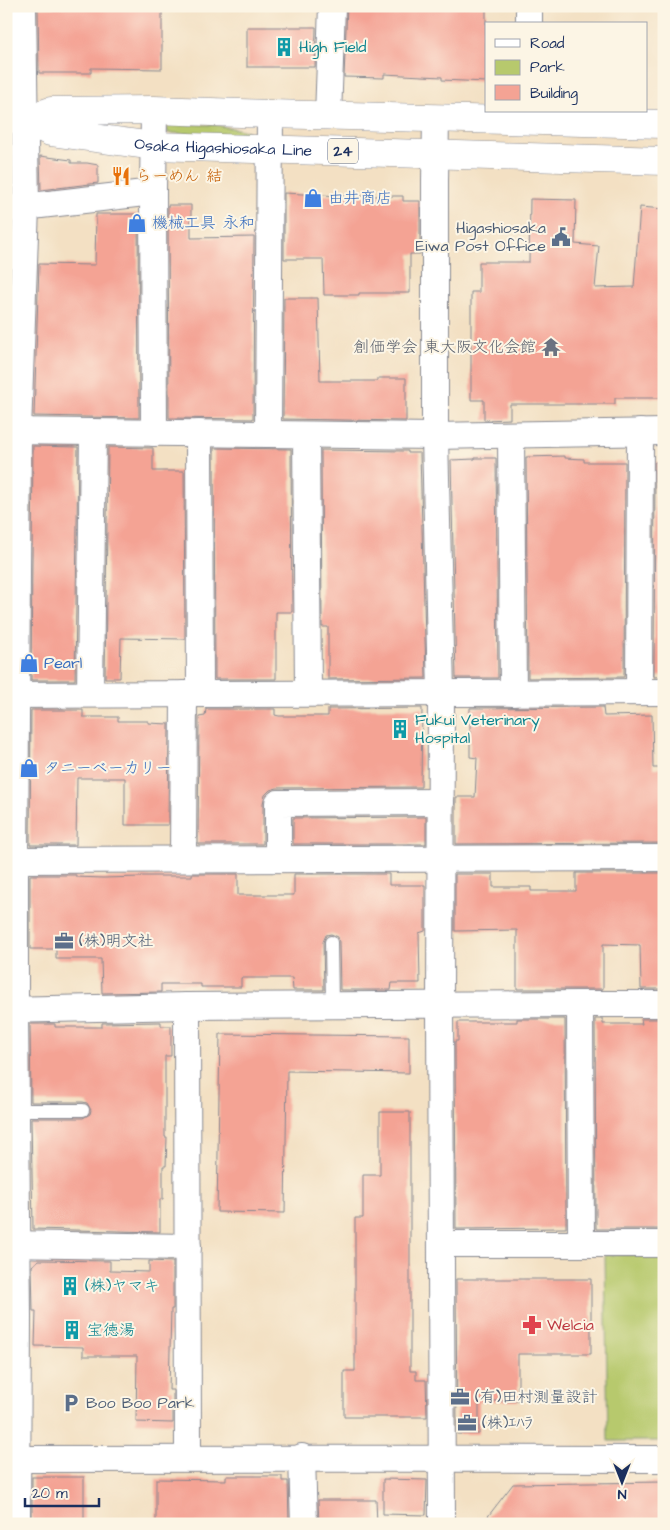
<svg xmlns="http://www.w3.org/2000/svg" width="670" height="1530" font-family="'Architects Daughter','Klee One',sans-serif">
<rect width="100%" height="100%" fill="#fcf5e5"/>
<filter id="ink" filterUnits="userSpaceOnUse"><feTurbulence type="fractalNoise" baseFrequency=".02" numOctaves="2"/><feDisplacementMap in="SourceGraphic" scale="10" xChannelSelector="R" yChannelSelector="G"/><feConvolveMatrix kernelMatrix="1 2 1 2 8 2 1 2 1" color-interpolation-filters="sRGB"/></filter>
<filter id="wash" filterUnits="userSpaceOnUse"><feTurbulence type="fractalNoise" baseFrequency=".0096" numOctaves="4" result="noise"/><feDisplacementMap in="SourceGraphic" scale="20" xChannelSelector="R" yChannelSelector="G"/><feGaussianBlur stdDeviation="1.12" result="paint"/><feColorMatrix in="noise" values="0 0 0 0 0 0 0 0 0 0 0 0 0 0 0 0 0 1.4 0 .05"/><feComposite in="paint" operator="in"/></filter>
<g filter="url(#wash)">
<rect width="100%" height="100%" fill="#f3e0c3"/>
<g fill="#b7c96d" stroke="#697c66">
<path d="M 172,124 L 216,125 L 247,131 L 250,134 L 249,136 L 168,133 L 167,129 Z"/>
<path d="M 6,152 L 18,154 L 13,197 L 6,198 Z"/>
<path d="M 605,1255 L 664,1255 L 664,1441 L 608,1441 Z"/>
</g>
<g id="blocks">
<g fill="#f4a394">
<path d="M 98,6 L 162,6 L 162,69 L 91,68 L 91,73 L 39,73 L 38,8 Z"/>
<path d="M 347,6 L 486,6 L 486,82 L 442,80 L 442,77 L 384,74 L 384,78 L 344,77 Z"/>
<path d="M 6,8 L 8,8 L 9,73 L 6,73 Z"/>
<path d="M 247,27 L 316,27 L 315,67 L 247,67 Z"/>
<path d="M 40,156 L 71,160 L 71,163 L 87,163 L 98,165 L 98,183 L 41,190 Z"/>
<path d="M 284,193 L 341,196 L 403,196 L 403,201 L 420,201 L 420,254 L 410,254 L 410,293 L 359,293 L 359,295 L 324,295 L 323,259 L 284,259 Z"/>
<path d="M 530,199 L 576,200 L 575,244 L 599,246 L 595,288 L 634,287 L 640,207 L 664,209 L 664,398 L 615,398 L 615,404 L 510,404 L 510,419 L 484,420 L 484,400 L 471,400 L 471,292 L 479,292 L 479,262 L 529,262 Z"/>
<path d="M 168,205 L 191,205 L 191,238 L 254,237 L 253,419 L 169,418 Z"/>
<path d="M 96,214 L 138,214 L 139,418 L 34,416 L 39,264 L 95,265 Z"/>
<path d="M 6,264 L 9,264 L 6,340 Z"/>
<path d="M 284,298 L 318,298 L 320,381 L 378,381 L 378,378 L 406,378 L 406,421 L 283,419 Z"/>
<path d="M 33,446 L 78,447 L 75,680 L 31,680 Z"/>
<path d="M 108,447 L 153,448 L 153,471 L 184,471 L 185,639 L 121,638 L 120,678 L 105,678 Z"/>
<path d="M 214,448 L 291,449 L 292,612 L 276,612 L 276,679 L 215,679 Z"/>
<path d="M 321,450 L 406,451 L 408,451 L 408,453 L 420,453 L 426,678 L 328,679 L 328,627 L 322,627 Z"/>
<path d="M 565,456 L 565,458 L 584,459 L 584,462 L 625,462 L 624,677 L 528,678 L 526,457 Z"/>
<path d="M 475,458 L 496,458 L 498,678 L 456,678 L 451,460 L 475,459 Z"/>
<path d="M 655,462 L 664,462 L 664,676 L 654,677 Z"/>
<path d="M 603,707 L 604,716 L 652,715 L 653,768 L 664,768 L 664,843 L 456,844 L 456,797 L 475,797 L 477,758 L 470,757 L 470,708 Z"/>
<path d="M 422,708 L 421,787 L 277,788 L 270,790 L 265,795 L 263,803 L 263,844 L 198,844 L 199,717 L 205,716 L 206,709 L 275,709 L 275,715 L 279,716 L 328,716 L 328,709 Z"/>
<path d="M 31,710 L 83,710 L 83,717 L 118,717 L 118,721 L 148,721 L 148,723 L 169,724 L 168,825 L 125,825 L 125,778 L 77,778 L 76,845 L 30,845 Z"/>
<path d="M 426,817 L 426,844 L 293,844 L 293,818 Z"/>
<path d="M 576,873 L 664,873 L 664,989 L 641,989 L 640,945 L 603,944 L 603,989 L 517,989 L 517,930 L 455,931 L 455,874 L 493,874 L 493,887 L 531,887 L 531,891 L 576,891 Z"/>
<path d="M 192,874 L 238,874 L 238,895 L 294,895 L 294,874 L 389,874 L 389,885 L 425,885 L 425,931 L 419,933 L 420,983 L 392,983 L 391,990 L 340,990 L 339,942 L 338,937 L 331,934 L 326,935 L 323,942 L 324,990 L 293,990 L 292,978 L 241,978 L 241,987 L 201,987 L 201,984 L 161,984 L 161,992 L 102,993 L 101,959 L 56,959 L 56,949 L 30,949 L 30,875 L 76,875 L 76,877 L 103,878 L 141,877 L 141,876 L 192,876 Z"/>
<path d="M 517,1019 L 565,1019 L 566,1228 L 456,1229 L 455,1041 L 458,1041 L 458,1022 L 517,1022 Z"/>
<path d="M 595,1019 L 603,1019 L 603,1024 L 642,1024 L 641,1019 L 664,1019 L 664,1229 L 596,1229 Z"/>
<path d="M 161,1022 L 161,1026 L 171,1026 L 171,1056 L 165,1056 L 165,1137 L 167,1137 L 166,1166 L 163,1166 L 163,1199 L 160,1199 L 160,1232 L 33,1229 L 31,1118 L 83,1118 L 90,1114 L 91,1110 L 87,1103 L 83,1102 L 31,1102 L 30,1024 L 55,1024 L 55,1027 L 102,1027 L 102,1023 Z"/>
<path d="M 220,1034 L 409,1036 L 409,1073 L 287,1071 L 285,1213 L 217,1212 Z"/>
<path d="M 380,1112 L 410,1112 L 410,1371 L 416,1371 L 416,1380 L 426,1380 L 427,1417 L 344,1417 L 344,1371 L 355,1371 L 355,1218 L 363,1218 L 363,1175 L 380,1175 Z"/>
<path d="M 39,1260 L 110,1261 L 110,1271 L 149,1272 L 149,1261 L 173,1262 L 173,1309 L 171,1309 L 169,1390 L 173,1390 L 173,1423 L 136,1422 L 137,1356 L 83,1356 L 83,1347 L 35,1346 L 36,1311 L 33,1311 L 32,1266 Z"/>
<path d="M 456,1279 L 591,1279 L 591,1354 L 518,1354 L 518,1401 L 479,1401 L 479,1434 L 457,1434 Z"/>
<path d="M 226,1476 L 282,1476 L 282,1481 L 288,1481 L 289,1524 L 156,1524 L 156,1479 L 226,1480 Z"/>
<rect x="32" y="1477" width="52" height="47"/>
<path d="M 383,1479 L 427,1480 L 426,1515 L 383,1514 Z"/>
<path d="M 664,1482 L 664,1524 L 482,1524 L 513,1484 Z"/>
<path d="M 318,1500 L 376,1500 L 377,1524 L 319,1524 Z"/>
</g>
</g>
</g>
<g filter="url(#ink)">
<use href="#blocks" fill-opacity="0" stroke="#878890" stroke-width="1"/>
<g fill="none" stroke-linecap="round" stroke-linejoin="round">
<g stroke="#878890" stroke-width="14">
<g id="lane">
<path d="M 331,942 L 332,1005"/>
<path d="M 16,1110 L 83,1110"/>
</g>
</g>
<g stroke="#878890" stroke-width="28">
<g id="street">
<path d="M 529,24 L 529,6"/>
<path d="M 328,116 L 332,6"/>
<path d="M 436,118 L 435,181 L 435,436 L 441,693 L 440,1005 L 442,1524"/>
<path d="M 153,192 L 154,433"/>
<path d="M 6,209 L 153,192 L 154,110"/>
<path d="M 6,431 L 435,436 L 664,432"/>
<path d="M 199,433 L 200,693"/>
<path d="M 268,434 L 270,114"/>
<path d="M 306,435 L 308,693"/>
<path d="M 511,435 L 513,693"/>
<path d="M 639,692 L 640,432"/>
<path d="M 90,694 L 93,432"/>
<path d="M 6,695 L 664,692"/>
<path d="M 183,859 L 184,694"/>
<path d="M 278,859 L 278,803 L 441,802"/>
<path d="M 6,860 L 664,858"/>
<path d="M 580,1004 L 581,1244"/>
<path d="M 187,1006 L 188,1457"/>
<path d="M 6,1010 L 187,1006 L 580,1004 L 664,1004"/>
<path d="M 6,1244 L 188,1247"/>
<path d="M 441,1244 L 664,1244"/>
<path d="M 302,1457 L 304,1524"/>
<path d="M 6,1459 C 225,1457 445,1460 664,1459"/>
<path d="M 17,1524 L 18,1317 L 15,1010 L 15,860 L 18,431 L 26,207 L 23,6"/>
</g>
</g>
<g stroke="#878890" stroke-width="29">
<g id="primary">
<path id="s1" d="M 6,118 L 25,120 L 50,132 L 154,146 L 664,161"/>
<path d="M 25,120 L 51,111 L 154,110 L 270,114 L 664,124"/>
</g>
</g>
<use href="#lane" stroke="#fff" stroke-width="12"/>
<use href="#street" stroke="#fff" stroke-width="26"/>
<use href="#primary" stroke="#fff" stroke-width="28"/>
</g>
</g>
<defs>
<g id="building-bare" transform="scale(1.5)"><path d="M-4-6H4V6H1V3H-1V6H-4ZM-2.5-4.3h1.7v1.8h-1.7ZM.8-4.3h1.7v1.8H.8ZM-2.5-1h1.7V.8h-1.7ZM.8-1h1.7V.8H.8Z" fill="#0f9aa8" stroke="#fcf5e5" stroke-width="2.5" paint-order="stroke"/></g>
<g id="restaurant-bare" transform="scale(1.5)"><path d="M-5-6h1v4h1v-4h1v4h1v-4h1v5L-1.5 .5V6h-2V.5L-5-1ZM5-6V6H3V1.5H1.5Q1.5-4 5-6Z" fill="#e8710a" stroke="#fcf5e5" stroke-width="2.5" paint-order="stroke"/></g>
<g id="shop-bare" transform="scale(1.5)"><path d="M-5-2.5h2.3a2.7 3.5 0 0 1 5.4 0H5L5.5 6h-11ZM-1.5-2.5h3a1.5 2.3 0 0 0-3 0Z" fill="#3f7fe0" stroke="#fcf5e5" stroke-width="2.5" paint-order="stroke"/></g>
<g id="civic-bare" transform="scale(1.5)"><path d="M-.6-6.5H3V-4.5H.6V-3L4-1V1h2V6H-6V1h2V-1L-.6-3ZM-1.2 2.5V6h2.4V2.5Z" fill="#5c6f8a" stroke="#fcf5e5" stroke-width="2.5" paint-order="stroke"/></g>
<g id="temple-bare" transform="scale(1.5)"><path d="M0-6L5-2H3V0L6.5 2.5H4V6H1.5V3h-3V6H-4V2.5H-6.5L-3 0V-2H-5Z" fill="#6b7280" stroke="#fcf5e5" stroke-width="2.5" paint-order="stroke"/></g>
<g id="office-bare" transform="scale(1.5)"><path d="M-6-3h4V-5.5h4V-3h4V5H-6ZM-1-4.5V-3h2v-1.5ZM-6 0V1H6V0Z" fill="#5c6f8a" stroke="#fcf5e5" stroke-width="2.5" paint-order="stroke"/></g>
<g id="pharmacy-bare" transform="scale(1.5)"><path d="M-2-6h4v4h4v4h-4v4h-4v-4h-4v-4h4Z" fill="#e0444e" stroke="#fcf5e5" stroke-width="2.5" paint-order="stroke"/></g>
<g id="parking-bare" transform="scale(1.5)"><path d="M-3.5-5.5H1a3.5 3.5 0 0 1 0 7H-1V5.5H-3.5ZM-1-3.4V-.6H.8a1.4 1.4 0 0 0 0-2.8Z" fill="#5c6f8a" stroke="#fcf5e5" stroke-width="2.5" paint-order="stroke"/></g>
</defs>
<g fill-rule="evenodd">
<use href="#building-bare" x="284" y="47"/>
<use href="#restaurant-bare" x="121" y="176"/>
<use href="#shop-bare" x="313" y="198"/>
<use href="#shop-bare" x="137" y="223"/>
<use href="#civic-bare" x="561" y="237"/>
<use href="#temple-bare" x="551" y="347"/>
<use href="#shop-bare" x="29" y="663"/>
<use href="#building-bare" x="400" y="729"/>
<use href="#shop-bare" x="29" y="768"/>
<use href="#office-bare" x="64" y="941"/>
<use href="#building-bare" x="70" y="1286"/>
<use href="#pharmacy-bare" x="532" y="1325"/>
<use href="#building-bare" x="72" y="1330"/>
<use href="#office-bare" x="460" y="1397"/>
<use href="#parking-bare" x="71" y="1403"/>
<use href="#office-bare" x="467" y="1423"/>
</g>
<g text-anchor="middle" dominant-baseline="central" stroke-width="4" stroke-linejoin="round" paint-order="stroke">
<rect fill="#fcf5e5" stroke="#5e6a86" stroke-width="1" x="328" y="138.5" width="30" height="25" rx="4"/>
<g font-size="15" font-weight="bold" fill="#1b2f5e">
<text x="343" y="151">24</text>
</g>
<g font-size="16" fill="#0d838f" stroke="#fcf5e5" text-anchor="start">
<text x="299" y="47">High Field</text>
<text x="415" y="720">Fukui Veterinary<tspan x="415" dy="18">Hospital</tspan></text>
<text x="85" y="1286">(株)ヤマキ</text>
<text x="87" y="1330">宝徳湯</text>
</g>
<g font-size="16" fill="#1b2f5e" stroke="#fcf5e5">
<text stroke="none"><textPath href="#s1" startOffset="221">Osaka Higashiosaka Line</textPath></text>
</g>
<g font-size="16" fill="#c56008" stroke="#fcf5e5" text-anchor="start">
<text x="136" y="176">らーめん 結</text>
</g>
<g font-size="16" fill="#366cbe" stroke="#fcf5e5" text-anchor="start">
<text x="328" y="198">由井商店</text>
<text x="152" y="223">機械工具 永和</text>
<text x="44" y="663">Pearl</text>
<text x="44" y="768">タニーベーカリー</text>
</g>
<g font-size="16" fill="#4e5e75" stroke="#fcf5e5" text-anchor="start">
<text x="546" y="228" text-anchor="end">Higashiosaka<tspan x="546" dy="18">Eiwa Post Office</tspan></text>
<text x="79" y="941">(株)明文社</text>
<text x="475" y="1397">(有)田村測量設計</text>
<text x="86" y="1403">Boo Boo Park</text>
<text x="482" y="1423">(株)ｴﾊﾗ</text>
</g>
<g font-size="16" fill="#5b616d" stroke="#fcf5e5" text-anchor="end">
<text x="536" y="347">創価学会 東大阪文化会館</text>
</g>
<g font-size="16" fill="#be3a42" stroke="#fcf5e5" text-anchor="start">
<text x="547" y="1325">Welcia</text>
</g>
</g>
<rect width="670" height="1530" fill="none" stroke="#fcf5e5" stroke-width="25"/>
<rect x="485" y="22" width="162" height="90" fill="#fcf5e5" stroke="#a2a6af"/>
<rect x="495" y="39" width="25" height="8" fill="#ffffff" stroke="#a2a6af"/>
<text x="530" y="48" font-size="15" fill="#1b2f5e">Road</text>
<rect x="495" y="60" width="25" height="15" fill="#b7c96d" stroke="#a2a6af"/>
<text x="530" y="72" font-size="15" fill="#1b2f5e">Park</text>
<rect x="495" y="85" width="25" height="15" fill="#f4a394" stroke="#a2a6af"/>
<text x="530" y="98" font-size="15" fill="#1b2f5e">Building</text>
<g transform="translate(622 1482) rotate(180)" stroke="#fcf5e5" stroke-width="4" paint-order="stroke">
<path d="M0-4L9 19L0 12L-9 19Z" fill="#1b2f5e"/>
<text y="-8" font-size="14" font-weight="bold" text-anchor="middle" fill="#1b2f5e">N</text>
</g>
<path d="M25 1498v8h74v-8" fill="none" stroke="#1b2f5e" stroke-width="2.5"/>
<text x="32" y="1498" font-size="15" fill="#1b2f5e" stroke="#fcf5e5" stroke-width="4" paint-order="stroke">20 m</text>
</svg>
